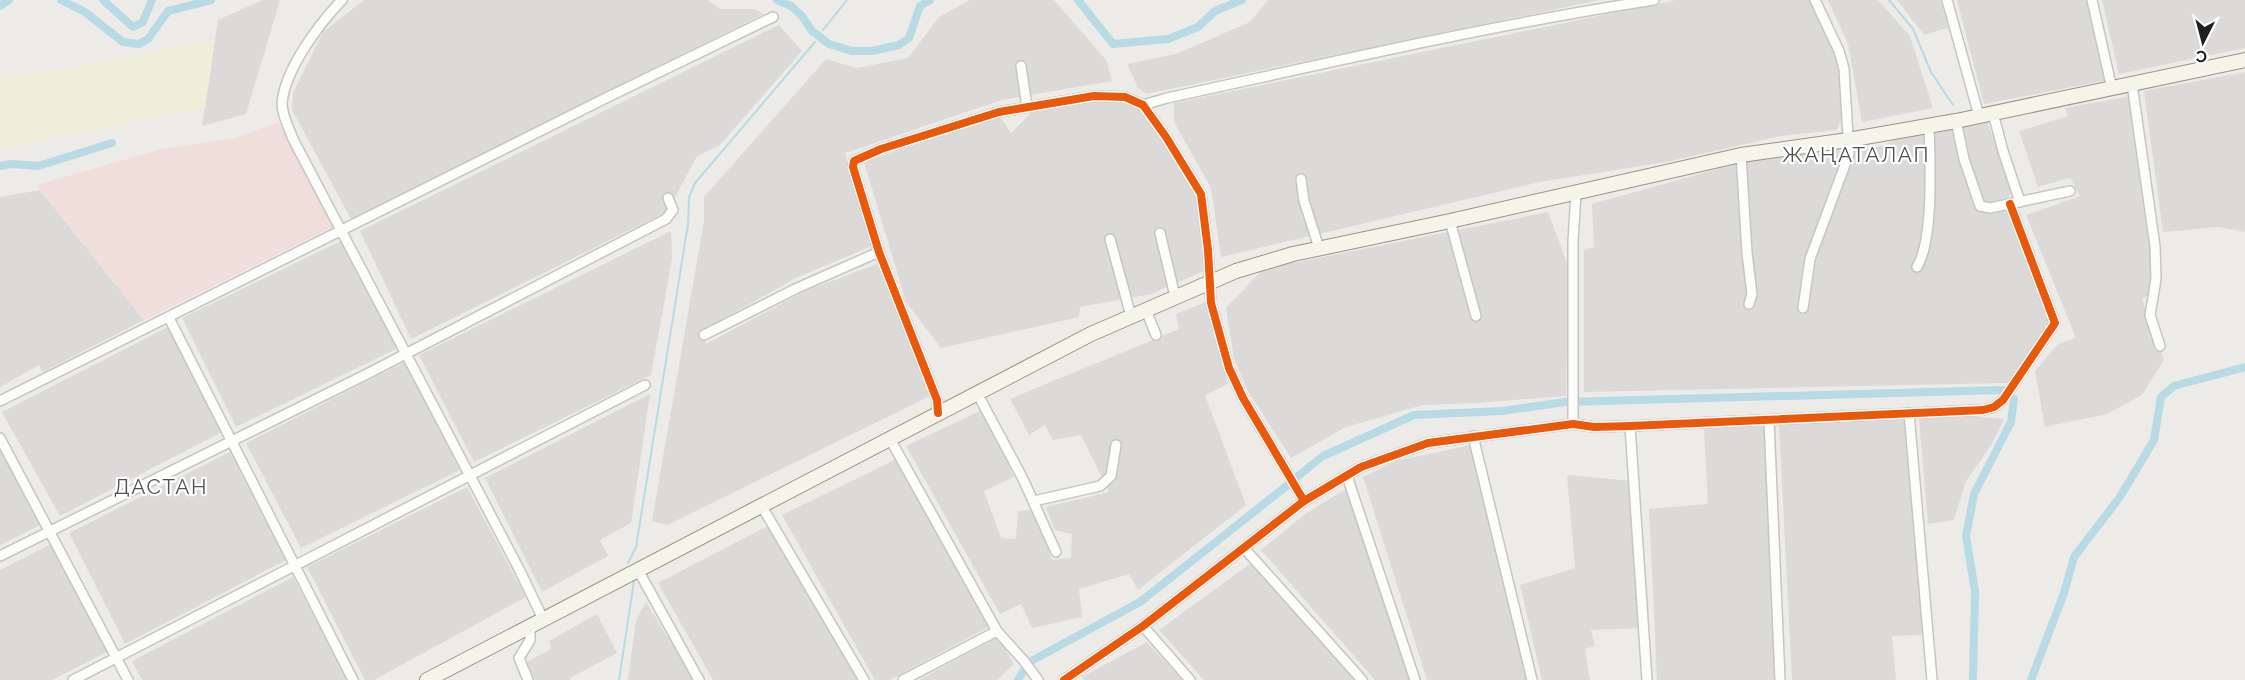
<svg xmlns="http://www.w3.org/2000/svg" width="2245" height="680" font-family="Raleway,sans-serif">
<rect width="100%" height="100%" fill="#edebe7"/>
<g fill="#dcdad8">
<path d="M 263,0 L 280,0 L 246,114 L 202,126 L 218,20 Z"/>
<path d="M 364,0 L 708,0 L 720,9 L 755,9 L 764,14 L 351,219 L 292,110 L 293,93 L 323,32 Z"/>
<path d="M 970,0 L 1054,0 L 1106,60 L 1112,81 L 1002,100 L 845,153 L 872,246 L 798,277 L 701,331 L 706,344 L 805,291 L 877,264 L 903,327 L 914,343 L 930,396 L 667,525 L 652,521 L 704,221 L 704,197 L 826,59 L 856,68 L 908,58 L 939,17 Z"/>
<path d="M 1268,0 L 1600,0 L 1146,94 L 1138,88 L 1127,64 L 1176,54 L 1250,22 Z"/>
<path d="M 1676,0 L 1812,0 L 1832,44 L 1841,74 L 1842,118 L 1837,130 L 1781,136 L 1666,162 L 1540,182 L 1221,257 L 1211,188 L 1174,122 L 1174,103 Z"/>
<path d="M 1828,0 L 1878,0 L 1910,36 L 1933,108 L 1862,122 L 1848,44 Z"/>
<path d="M 1897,0 L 1941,0 L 1948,28 L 1924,35 Z"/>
<path d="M 1957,0 L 2089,0 L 2108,80 L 1984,104 Z"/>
<path d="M 2102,0 L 2245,0 L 2245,48 L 2119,74 Z"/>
<path d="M 779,25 L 802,51 L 720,145 L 697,156 L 668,211 L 411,339 L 360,231 Z"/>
<path d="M 2245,72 L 2245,232 L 2218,227 L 2163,232 L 2144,91 Z"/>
<path d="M 2131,96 L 2155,261 L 2150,294 L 2142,299 L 2164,360 L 2142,395 L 2107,414 L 2045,427 L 2035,371 L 2058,344 L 2076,338 L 2026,215 L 2080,196 L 2070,178 L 2038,187 L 2019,131 L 2068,116 L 2065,108 Z"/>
<path d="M 1122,97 L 1148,115 L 1199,200 L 1204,271 L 1151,294 L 1080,307 L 1079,317 L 941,348 L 906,302 L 864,162 L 1000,117 L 1011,133 L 1031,113 L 1087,101 Z"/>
<path d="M 1987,121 L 2011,187 L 2007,205 L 2054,321 L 2007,383 L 1584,392 L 1584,250 L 1594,247 L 1592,204 L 1750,160 L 1883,146 L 1902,136 Z"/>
<path d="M 40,190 L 144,320 L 43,372 L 39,365 L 0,387 L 0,197 Z"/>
<path d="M 1548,212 L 1568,266 L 1566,396 L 1475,403 L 1423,405 L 1346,427 L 1291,458 L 1248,391 L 1234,359 L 1226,308 L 1263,269 Z"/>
<path d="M 671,231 L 672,259 L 651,375 L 474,462 L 419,355 Z"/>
<path d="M 341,241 L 398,348 L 236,427 L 182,318 Z"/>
<path d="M 1208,301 L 1228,384 L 1205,395 L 1246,505 L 1138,590 L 1129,574 L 1079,589 L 1082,617 L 1032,628 L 1021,604 L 1000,614 L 906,446 L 980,411 L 993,427 L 1014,477 L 984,491 L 1001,538 L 1016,539 L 1018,511 L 1033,510 L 1052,560 L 1071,558 L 1072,534 L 1055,530 L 1046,507 L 1109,492 L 1081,435 L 1053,440 L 1045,425 L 1029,435 L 1010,399 L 1179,329 L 1176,314 Z"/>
<path d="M 168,327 L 222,432 L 60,516 L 2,412 Z"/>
<path d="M 405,362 L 460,470 L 301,548 L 246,443 Z"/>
<path d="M 650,394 L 631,523 L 600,540 L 608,556 L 542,592 L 485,478 Z"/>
<path d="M 1970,416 L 2004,419 L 1992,444 L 1966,481 L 1954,520 L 1928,524 L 1919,418 Z"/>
<path d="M 1906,419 L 1923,635 L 1892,636 L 1896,680 L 1792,680 L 1779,423 Z"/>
<path d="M 1765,426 L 1777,680 L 1657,680 L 1649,509 L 1708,504 L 1704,428 Z"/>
<path d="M 0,445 L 42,524 L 0,545 Z"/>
<path d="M 1471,445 L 1527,680 L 1427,680 L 1363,477 L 1396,461 Z"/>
<path d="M 230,452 L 286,560 L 125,644 L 69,533 Z"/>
<path d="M 897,459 L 992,625 L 890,680 L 875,680 L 782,515 Z"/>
<path d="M 1567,475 L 1632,481 L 1641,628 L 1591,630 L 1595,646 L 1585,649 L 1590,680 L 1542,680 L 1520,585 L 1575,568 Z"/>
<path d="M 467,487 L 526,597 L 374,680 L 365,680 L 307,567 Z"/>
<path d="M 1346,489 L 1410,680 L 1375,680 L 1261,550 L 1305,514 Z"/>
<path d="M 770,525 L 859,680 L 713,680 L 658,583 Z"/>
<path d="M 51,544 L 107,652 L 52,680 L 0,680 L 0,570 Z"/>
<path d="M 1251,563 L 1354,680 L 1204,680 L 1159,630 Z"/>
<path d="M 293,577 L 348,680 L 142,680 L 132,661 Z"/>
<path d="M 646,602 L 694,680 L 628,680 L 636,620 Z"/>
<path d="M 597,614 L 617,653 L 570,678 L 571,680 L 535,680 L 527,662 L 551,649 L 549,641 Z"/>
<path d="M 998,637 L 1014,664 L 997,680 L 919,680 Z"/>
<path d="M 1147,642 L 1182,680 L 1085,680 L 1082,677 Z"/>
</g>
<path fill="#f0dedb" d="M 278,122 L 335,226 L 144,320 L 37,185 L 161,149 L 236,138 Z"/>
<path fill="#eeeed9" d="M 215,40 L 205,108 L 0,149 L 0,80 Z"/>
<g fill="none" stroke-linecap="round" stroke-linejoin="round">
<g stroke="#b7dae4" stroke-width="2">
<path d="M 1889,0 L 1913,29 L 1931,72 L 1953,105"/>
<path d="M 823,30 L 847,0"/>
<path d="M 628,563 L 636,547 L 688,224 L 689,197 L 695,183 L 815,42"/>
<path d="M 619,680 L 634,581"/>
</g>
<g stroke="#b7dae4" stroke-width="8">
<path d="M 61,0 L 85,12 L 123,42 L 139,44 L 148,39 L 168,11 L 211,0"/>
<path d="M 103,0 L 133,27 L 143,22 L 152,0"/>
<path d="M 777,0 L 791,6 L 802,16 L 812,31 L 829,44 L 852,51 L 872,51 L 899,45 L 909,38 L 920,6 L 930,0"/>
<path d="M 1078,0 L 1113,44 L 1168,39 L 1198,27 L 1215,11 L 1242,0"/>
<path d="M 0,6 L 9,0"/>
<path d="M 0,166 L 12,164 L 38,166 L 112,143"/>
<path d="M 1298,476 L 1323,456 L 1414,415 L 1502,411 L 1565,402 L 2003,390 L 2014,399 L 2011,422 L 1974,494 L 1966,536 L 1975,591 L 1973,680"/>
<path d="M 1033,660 L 1140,602 L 1289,484"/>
<path d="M 1018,680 L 1026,667"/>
<path d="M 2031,680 L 2064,593 L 2074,557 L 2120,497 L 2154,440 L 2161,397 L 2174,386 L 2245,367"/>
</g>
<g stroke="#c6c5c3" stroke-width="12">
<g id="minor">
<path d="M 342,0 C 319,24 285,69 282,103 C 282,116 289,128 293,139 L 519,569 L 543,619"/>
<path d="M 1947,0 L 1979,116"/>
<path d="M 2092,0 L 2112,89"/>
<path d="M 1021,66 L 1027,107"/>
<path d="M 2132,84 L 2155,246 L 2156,279 L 2150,315 L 2160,346"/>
<path d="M 1143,105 L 1167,98 C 1329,63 1490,25 1654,0"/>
<path d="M 1993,113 L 2003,151 L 2020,202"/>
<path d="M 1956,121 L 1964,159 L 1980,206 L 1990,208 L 2070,191"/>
<path d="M 1741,155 L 1747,253 L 1752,294 L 1749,304"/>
<path d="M 1301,179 L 1304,201 L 1319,248"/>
<path d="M 1450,221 L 1476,316"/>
<path d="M 1160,233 L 1175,296"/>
<path d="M 1110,239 L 1131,316"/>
<path d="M 1917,267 C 1934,239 1930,160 1929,126"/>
<path d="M 1803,308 L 1810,259 L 1849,154 L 1844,69 L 1839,51 L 1815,0"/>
<path d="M 1146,310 L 1156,335"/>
<path d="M 169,318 L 353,680"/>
<path d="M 704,335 L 795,289 L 879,252"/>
<path d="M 977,393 L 1023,479 L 1056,552"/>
<path d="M 0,401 L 604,99 L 773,17"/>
<path d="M 938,413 L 937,400 L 879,252 L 853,167 L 854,161 L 881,149 L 999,112 L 1094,96 L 1125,97 L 1143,105 L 1166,137 L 1201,194 L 1208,250 L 1211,303 L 1229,368 L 1243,398 L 1304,501"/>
<path d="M 1909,413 L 1932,680"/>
<path d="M 1769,420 L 1780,680"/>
<path d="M 1573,424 L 1573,241 L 1576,193"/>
<path d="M 1630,426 L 1647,680"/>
<path d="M 1473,436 L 1532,680"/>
<path d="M 0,438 L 128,680"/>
<path d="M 890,439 L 997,631 L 1024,661 L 1038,680"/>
<path d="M 1347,476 L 1415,680"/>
<path d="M 1034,501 L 1100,486 L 1111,476 L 1116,445"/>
<path d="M 761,505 L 864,680"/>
<path d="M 1244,548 L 1362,680"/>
<path d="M 0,556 L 367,374 L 666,219 L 673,210 L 668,198"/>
<path d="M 638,570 L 699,680"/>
<path d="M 1143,626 L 1190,680"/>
<path d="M 73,680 L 645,385"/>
<path d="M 528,680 L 519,658 L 530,640 L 530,626"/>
<path d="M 903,680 L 997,631"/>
<path d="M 1064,680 L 1143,626 L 1304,501 L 1361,467 L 1428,443 L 1573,424 L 1594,427 L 1630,426 L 1983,410 L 1994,407 L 2003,400 L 2055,323 L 2010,204"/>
</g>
</g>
<g stroke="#96977e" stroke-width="16">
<path id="secondary" d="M 427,680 L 1091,334 L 1236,271 L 1293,254 L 1450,221 L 1741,155 L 1848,140 L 1956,121 L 2245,60"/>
</g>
<use href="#minor" stroke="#fcfcfb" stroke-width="9"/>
<use href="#secondary" stroke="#f4f4ea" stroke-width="14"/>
<g stroke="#fff" stroke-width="11">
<g id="cycleway">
<path d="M 938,413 L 937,400 L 879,252 L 853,167 L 854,161 L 881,149 L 999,112 L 1094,96 L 1125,97 L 1143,105 L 1166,137 L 1201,194 L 1208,250 L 1211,303 L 1229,368 L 1243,398 L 1304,501"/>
<path d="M 1064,680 L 1143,626 L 1304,501 L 1361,467 L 1428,443 L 1573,424 L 1594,427 L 1630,426 L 1983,410 L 1994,407 L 2003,400 L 2055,323 L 2010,204"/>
</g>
</g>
<use href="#cycleway" stroke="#e8590c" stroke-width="8"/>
</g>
<g text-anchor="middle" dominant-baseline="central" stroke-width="4.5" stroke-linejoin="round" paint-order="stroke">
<g font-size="21" letter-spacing="1.5" fill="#525252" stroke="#fff">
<text x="1856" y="154">ЖАҢАТАЛАП</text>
<text x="161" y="486">ДАСТАН</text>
</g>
</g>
<g transform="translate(2203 42) rotate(186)" stroke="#ffffff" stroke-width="4.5" paint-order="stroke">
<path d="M0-4.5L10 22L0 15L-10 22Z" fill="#1f1f1f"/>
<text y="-9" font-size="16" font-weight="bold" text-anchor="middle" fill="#1f1f1f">С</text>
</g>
</svg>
